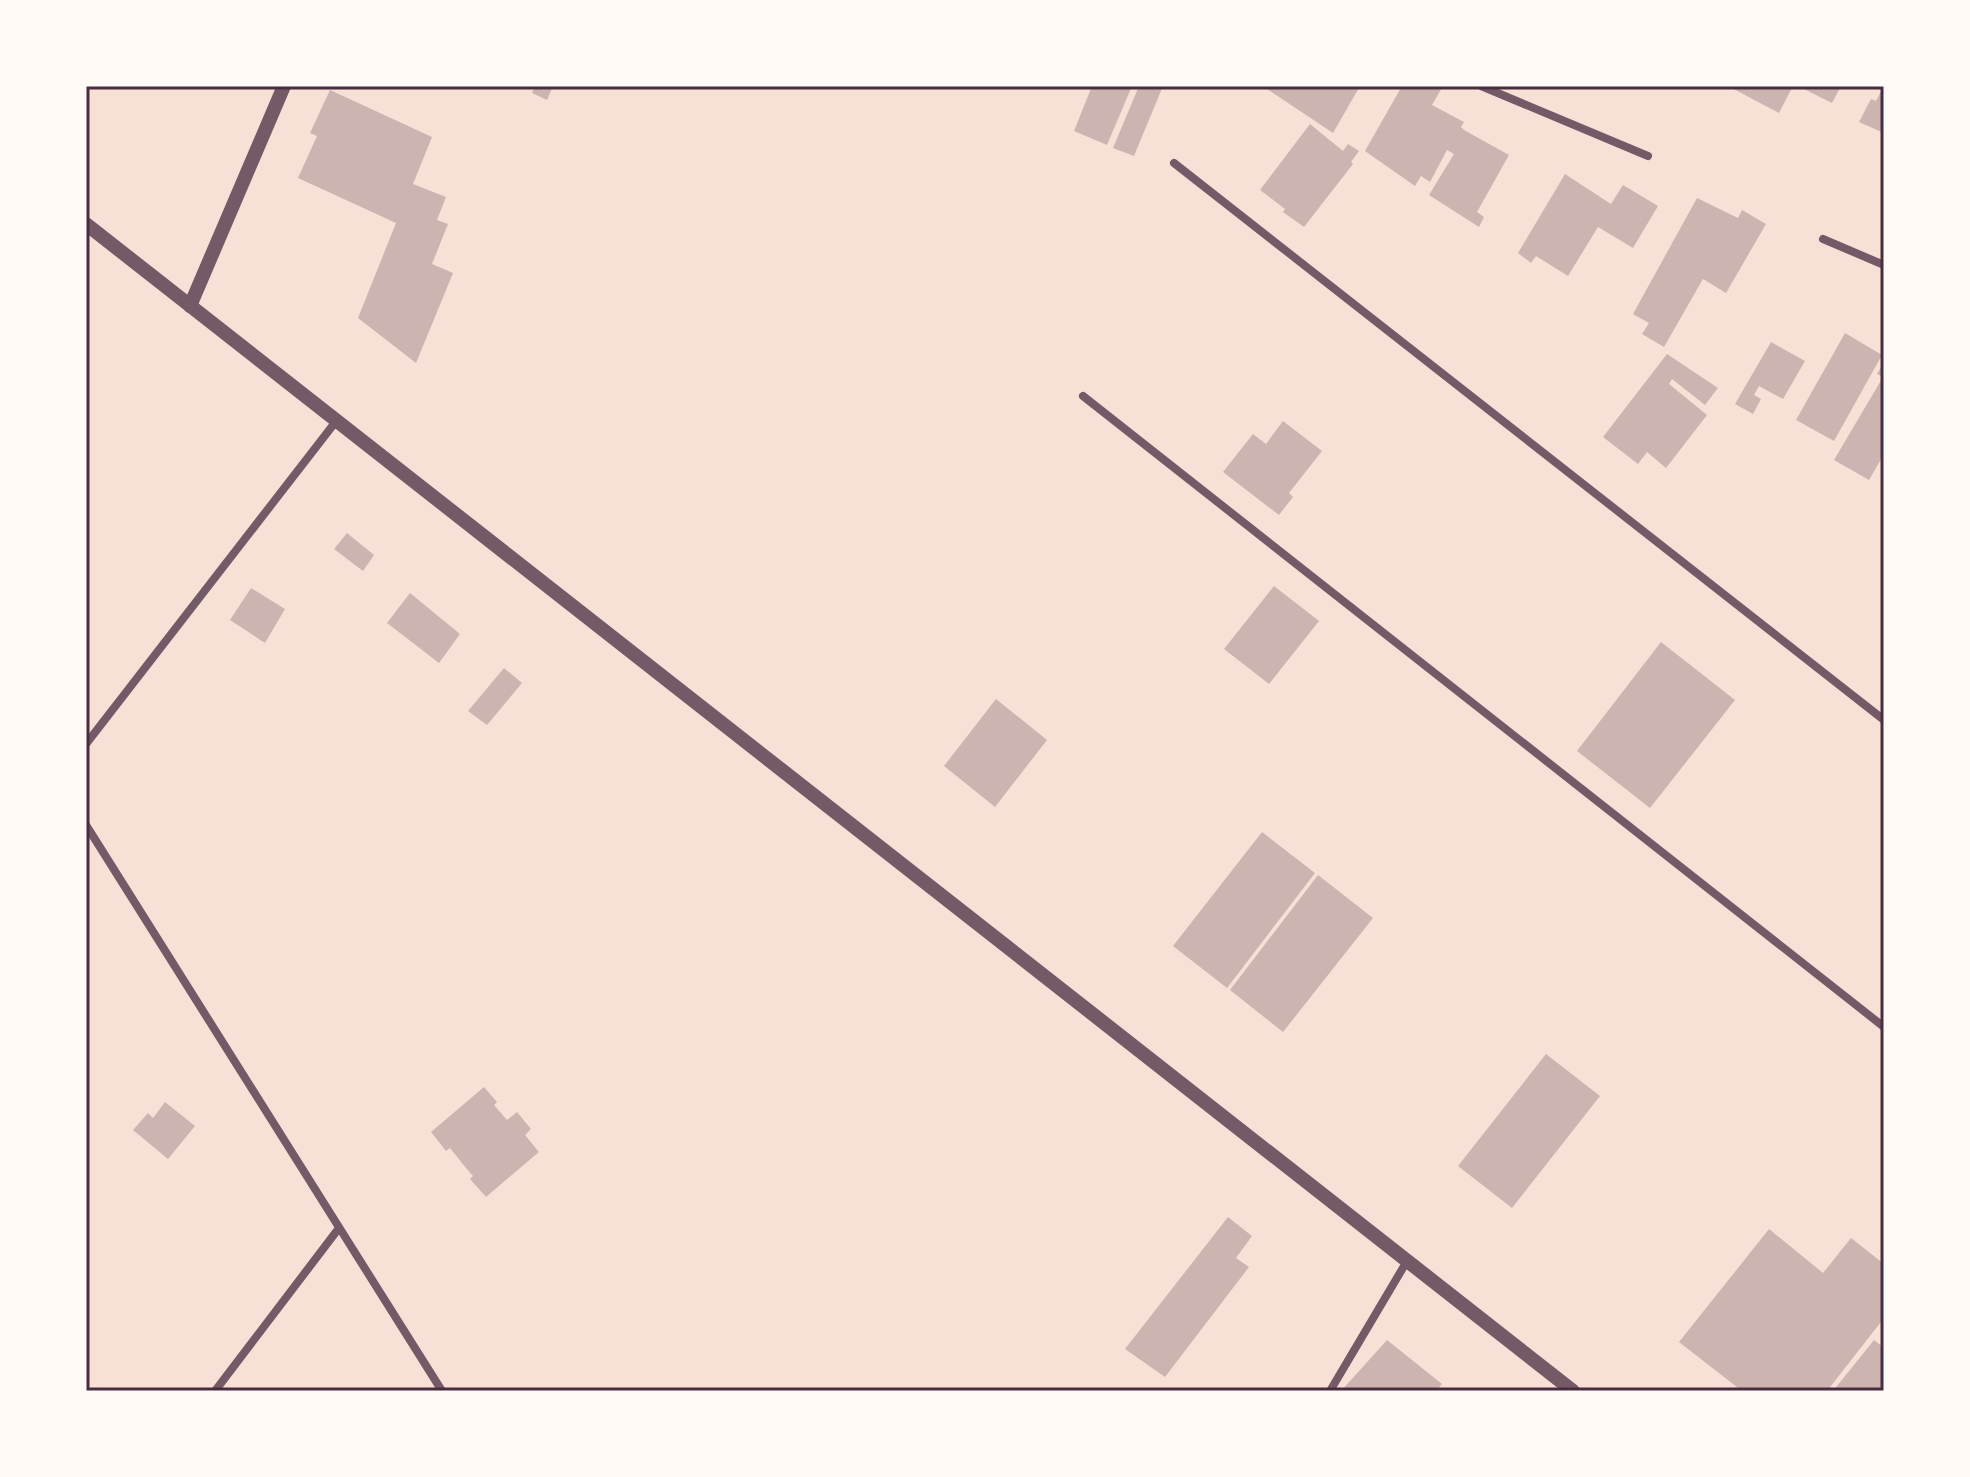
<svg xmlns="http://www.w3.org/2000/svg" width="1970" height="1477" font-family="Montserrat,sans-serif">
<rect width="100%" height="100%" fill="#f7e1d7"/>
<g fill="#ccb4b1">
<path d="M 535,86 L 553,86 L 547,100 L 532,93 Z"/>
<path d="M 1092,86 L 1132,86 L 1107,145 L 1074,131 Z"/>
<path d="M 1139,86 L 1163,86 L 1134,156 L 1113,148 Z"/>
<path d="M 1269,86 L 1360,86 L 1333,133 L 1267,89 Z"/>
<path d="M 1402,86 L 1443,86 L 1432,105 L 1464,122 L 1461,127 L 1464,130 L 1509,155 L 1477,212 L 1484,217 L 1479,227 L 1429,195 L 1454,154 L 1447,150 L 1430,182 L 1421,176 L 1415,186 L 1365,151 Z"/>
<path d="M 1728,86 L 1793,86 L 1779,113 Z"/>
<path d="M 1798,86 L 1841,86 L 1832,103 Z"/>
<path d="M 1884,86 L 1884,133 L 1859,122 L 1871,99 L 1876,101 Z"/>
<path d="M 330,90 L 432,137 L 413,184 L 446,197 L 437,220 L 448,224 L 432,264 L 453,273 L 416,363 L 358,318 L 396,223 L 298,178 L 317,136 L 310,133 Z"/>
<path d="M 1310,124 L 1343,151 L 1348,144 L 1359,151 L 1351,162 L 1353,164 L 1304,227 L 1283,212 L 1285,209 L 1260,190 Z"/>
<path d="M 1565,174 L 1611,204 L 1623,185 L 1658,206 L 1633,248 L 1598,227 L 1568,276 L 1536,256 L 1531,263 L 1518,253 Z"/>
<path d="M 1697,198 L 1738,218 L 1742,210 L 1766,224 L 1726,293 L 1703,279 L 1664,347 L 1642,334 L 1649,323 L 1633,314 Z"/>
<path d="M 1845,333 L 1882,355 L 1834,441 L 1796,420 Z"/>
<path d="M 1771,342 L 1805,361 L 1783,399 L 1759,386 L 1754,395 L 1761,399 L 1753,414 L 1735,404 Z"/>
<path d="M 1667,354 L 1718,388 L 1705,405 L 1672,379 L 1669,384 L 1707,415 L 1666,468 L 1647,452 L 1638,464 L 1603,437 Z"/>
<path d="M 1884,362 L 1884,454 L 1869,480 L 1834,460 L 1883,377 L 1877,374 Z"/>
<path d="M 1283,421 L 1322,451 L 1289,493 L 1293,497 L 1279,515 L 1223,472 L 1253,434 L 1266,444 Z"/>
<path d="M 347,533 L 374,555 L 363,571 L 334,549 Z"/>
<path d="M 1274,586 L 1319,621 L 1269,684 L 1224,649 Z"/>
<path d="M 251,588 L 285,609 L 265,643 L 230,620 Z"/>
<path d="M 410,593 L 460,634 L 439,663 L 387,623 Z"/>
<path d="M 1661,642 L 1735,700 L 1650,808 L 1577,751 Z"/>
<path d="M 504,668 L 522,683 L 487,725 L 468,711 Z"/>
<path d="M 996,699 L 1047,740 L 995,807 L 944,766 Z"/>
<path d="M 1262,832 L 1315,873 L 1227,988 L 1173,946 Z"/>
<path d="M 1318,875 L 1373,918 L 1283,1032 L 1230,990 Z"/>
<path d="M 1546,1054 L 1600,1096 L 1512,1208 L 1458,1166 Z"/>
<path d="M 484,1087 L 497,1102 L 494,1105 L 507,1120 L 517,1112 L 531,1129 L 525,1135 L 539,1152 L 486,1197 L 470,1179 L 473,1176 L 466,1168 L 450,1148 L 446,1151 L 431,1132 Z"/>
<path d="M 165,1102 L 195,1126 L 168,1159 L 133,1130 L 148,1113 L 153,1118 Z"/>
<path d="M 1228,1217 L 1252,1236 L 1236,1258 L 1249,1267 L 1165,1377 L 1125,1349 Z"/>
<path d="M 1769,1229 L 1823,1273 L 1851,1238 L 1884,1264 L 1884,1318 L 1827,1391 L 1742,1391 L 1679,1342 Z"/>
<path d="M 1387,1340 L 1442,1384 L 1436,1391 L 1341,1391 Z"/>
<path d="M 1874,1340 L 1884,1348 L 1884,1391 L 1833,1391 Z"/>
</g>
<g fill="none" stroke-linecap="round" stroke-linejoin="round">
<g stroke="#755966" stroke-width="8">
<path d="M 1481,86 L 1648,156"/>
<path d="M 1174,163 L 1884,720"/>
<path d="M 1823,239 L 1884,265"/>
<path d="M 1083,396 L 1884,1027"/>
<path d="M 86,744 L 337,420"/>
<path d="M 86,825 L 442,1391"/>
<path d="M 215,1391 L 339,1228"/>
<path d="M 1330,1391 L 1407,1261"/>
</g>
<g stroke="#755966" stroke-width="14">
<path d="M 86,224 L 1573,1391"/>
<path d="M 190,306 L 284,86"/>
</g>
</g>
<rect width="1970" height="1477" fill="none" stroke="#fffaf5" stroke-width="176"/>
<rect x="88" y="88" width="1794" height="1301" fill="none" stroke="#4a2c40" stroke-width="3"/>
</svg>
